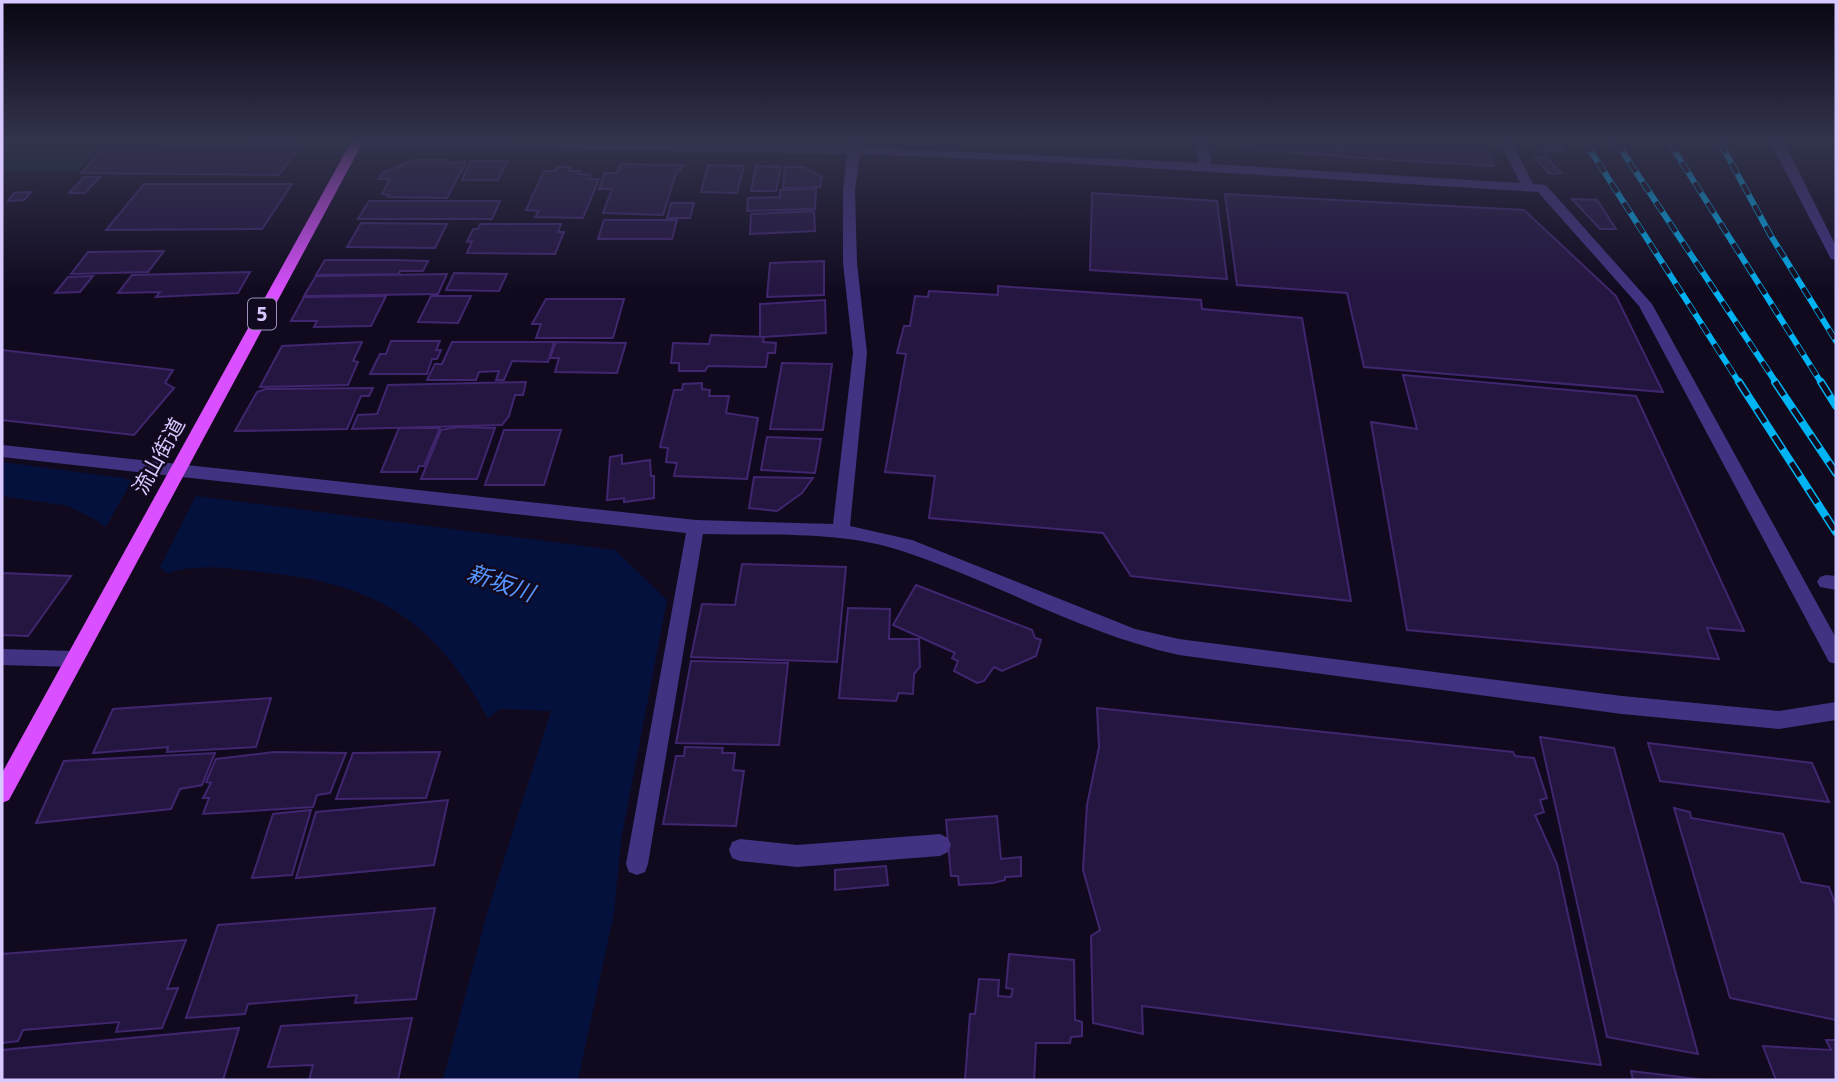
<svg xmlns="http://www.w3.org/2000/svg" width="1838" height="1082" font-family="'Open Sans','Noto Sans JP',sans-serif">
<rect width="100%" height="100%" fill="#110a1f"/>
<path fill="#0d2529" d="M 2,142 L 104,142 L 78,171 L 2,171 Z"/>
<path fill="#05113d" d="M 2,462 L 123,478 L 181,494 L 615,550 L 667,600 L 621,840 L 614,913 L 578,1080 L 443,1080 L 488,910 L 551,711 L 500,709 L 488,718 C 432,617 375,584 262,572 C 224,568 204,563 167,573 L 96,520 L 68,506 L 2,496 Z"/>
<path fill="#110a1f" d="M 134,477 L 196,495 L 158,571 L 104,530 Z"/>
<g fill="#251541" stroke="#40266e" stroke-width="2">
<path d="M 110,142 L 166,142 L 162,146 L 299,146 L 279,175 L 81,173 Z"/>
<path d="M 210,142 L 298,142 L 296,144 Z"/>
<path d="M 1236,142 L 1337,142 L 1340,156 L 1250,149 Z"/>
<path d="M 1340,142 L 1484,142 L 1494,166 L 1344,157 Z"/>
<path d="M 1536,142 L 1557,142 L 1563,151 L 1542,151 Z"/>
<path d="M 1546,157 L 1561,173 L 1550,174 L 1535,158 Z"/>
<path d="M 415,160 L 446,160 L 445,163 L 466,162 L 447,198 L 388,197 L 389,195 L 382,194 L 390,179 L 379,179 L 382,173 Z"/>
<path d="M 471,161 L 508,161 L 498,180 L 462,180 Z"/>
<path d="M 621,164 L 683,165 L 681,170 L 677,170 L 663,215 L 603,213 L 612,189 L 599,189 L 605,173 L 617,173 Z"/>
<path d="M 708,165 L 744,166 L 737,193 L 701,192 Z"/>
<path d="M 756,166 L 781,167 L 776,191 L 751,191 Z"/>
<path d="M 557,167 L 570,167 L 569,171 L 580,171 L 578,174 L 590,175 L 589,179 L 599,179 L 583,218 L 535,217 L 539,211 L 526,210 L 544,171 L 555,171 Z"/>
<path d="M 785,167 L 804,167 L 822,177 L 820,187 L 783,188 Z"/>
<path d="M 84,177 L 100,177 L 85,193 L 69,193 Z"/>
<path d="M 144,184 L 292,184 L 262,229 L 106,230 Z"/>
<path d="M 816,189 L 815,209 L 747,211 L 748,198 L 780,197 L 780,190 Z"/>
<path d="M 31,192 L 24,200 L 8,201 L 14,193 Z"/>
<path d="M 1092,193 L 1217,201 L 1227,279 L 1090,270 Z"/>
<path d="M 1225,194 L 1524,210 L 1616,296 L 1663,392 L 1364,367 L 1347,293 L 1237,285 Z"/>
<path d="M 1572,199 L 1597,200 L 1616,229 L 1600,229 Z"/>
<path d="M 369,201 L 500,201 L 492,219 L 358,219 Z"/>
<path d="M 671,203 L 694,203 L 690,218 L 667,218 Z"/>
<path d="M 814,211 L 815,231 L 750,234 L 751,214 Z"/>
<path d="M 604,220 L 677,220 L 672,239 L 598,239 Z"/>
<path d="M 361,223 L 447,224 L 435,248 L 347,247 Z"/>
<path d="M 480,224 L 561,224 L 558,232 L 564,232 L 555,254 L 467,253 L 472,241 L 467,242 L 473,229 L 478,229 Z"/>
<path d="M 164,251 L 148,272 L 71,274 L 88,252 Z"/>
<path d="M 325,260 L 392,260 L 428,261 L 423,271 L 400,271 L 399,274 L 316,275 Z"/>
<path d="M 824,261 L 824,295 L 767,297 L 770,263 Z"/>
<path d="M 250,272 L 238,293 L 156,297 L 160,292 L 118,293 L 132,275 Z"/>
<path d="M 454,273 L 507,274 L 499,291 L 446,290 Z"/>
<path d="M 447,274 L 438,294 L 304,296 L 316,276 Z"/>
<path d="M 93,276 L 80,292 L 55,293 L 68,277 Z"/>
<path d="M 998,286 L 1201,300 L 1202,309 L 1302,318 L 1351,601 L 1131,576 L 1103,533 L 929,518 L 935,476 L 885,472 L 906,354 L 897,353 L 904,326 L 910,326 L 915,296 L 928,297 L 929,291 L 998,295 Z"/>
<path d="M 386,296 L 371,326 L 314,327 L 317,321 L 291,321 L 304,297 Z"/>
<path d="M 431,296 L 471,296 L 458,323 L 418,322 Z"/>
<path d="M 546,299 L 624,299 L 613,338 L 536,338 L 541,324 L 532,324 Z"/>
<path d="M 825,300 L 826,333 L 760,337 L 760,304 Z"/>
<path d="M 711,335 L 764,337 L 763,342 L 776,343 L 775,353 L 768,353 L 766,367 L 708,366 L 705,371 L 679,371 L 679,363 L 671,363 L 673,343 L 709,344 Z"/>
<path d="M 391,341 L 440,341 L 436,350 L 441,350 L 437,359 L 432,359 L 427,374 L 370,374 L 380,354 L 386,354 Z"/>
<path d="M 362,342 L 353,361 L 358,362 L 348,385 L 260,387 L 282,346 Z"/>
<path d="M 452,342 L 554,342 L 548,362 L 512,361 L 504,380 L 496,380 L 499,371 L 479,372 L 476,380 L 427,380 L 435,364 L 442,364 Z"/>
<path d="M 556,342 L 626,343 L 617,373 L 555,372 L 559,358 L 550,358 Z"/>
<path d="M 2,350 L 173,370 L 165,383 L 174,388 L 134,435 L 2,420 Z"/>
<path d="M 782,363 L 832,364 L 823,430 L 770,429 Z"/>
<path d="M 1403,375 L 1636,396 L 1744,631 L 1707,628 L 1719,659 L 1407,630 L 1371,422 L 1417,429 Z"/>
<path d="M 526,382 L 523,395 L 515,395 L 509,416 L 502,425 L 352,429 L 358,415 L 377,414 L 388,385 Z"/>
<path d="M 702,383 L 702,389 L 710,390 L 709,396 L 729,396 L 726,413 L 758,418 L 747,479 L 674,476 L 677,463 L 666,462 L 668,448 L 660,447 L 674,390 L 682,390 L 683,384 Z"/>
<path d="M 373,388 L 369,396 L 361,396 L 347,429 L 235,431 L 257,392 L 266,389 Z"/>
<path d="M 458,427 L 495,428 L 477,479 L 421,479 L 441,430 Z"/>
<path d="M 399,428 L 440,428 L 424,466 L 419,466 L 417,472 L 381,472 Z"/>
<path d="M 504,430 L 561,430 L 544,485 L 485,485 Z"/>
<path d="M 767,437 L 821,439 L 815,473 L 761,470 Z"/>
<path d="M 622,455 L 622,464 L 650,460 L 651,476 L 654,476 L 654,498 L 624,502 L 624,498 L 607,500 L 610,457 Z"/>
<path d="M 754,477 L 813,478 L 802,493 L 777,511 L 749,508 Z"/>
<path d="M 742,564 L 846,567 L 837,662 L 691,657 L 702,604 L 735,605 Z"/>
<path d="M 2,573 L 71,576 L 28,636 L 2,635 Z"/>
<path d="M 916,585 L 1032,630 L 1035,638 L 1041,640 L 1036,656 L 1002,671 L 994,667 L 984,681 L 977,683 L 954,671 L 958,661 L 952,658 L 955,653 L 893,625 Z"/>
<path d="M 848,608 L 890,609 L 889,639 L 919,639 L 920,667 L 914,674 L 913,694 L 899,693 L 896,701 L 839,698 Z"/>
<path d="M 691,661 L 788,663 L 779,745 L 676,743 Z"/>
<path d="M 271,698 L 256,747 L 167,752 L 168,747 L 93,753 L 113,709 Z"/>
<path d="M 1097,708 L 1513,752 L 1515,756 L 1534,758 L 1547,798 L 1540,800 L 1544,812 L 1535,815 L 1557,864 L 1601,1065 L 1142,1006 L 1143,1034 L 1093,1023 L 1091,936 L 1100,930 L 1083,870 L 1087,805 L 1099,747 Z"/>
<path d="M 1540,737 L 1614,748 L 1698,1054 L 1607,1037 Z"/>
<path d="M 1648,743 L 1812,763 L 1829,802 L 1660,781 Z"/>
<path d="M 685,747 L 723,748 L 722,753 L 735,753 L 733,770 L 744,771 L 736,826 L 663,824 L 676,756 L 684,756 Z"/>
<path d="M 274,752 L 346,753 L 330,793 L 317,795 L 313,807 L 203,814 L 209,798 L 203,798 L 211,783 L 206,782 L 216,759 Z"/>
<path d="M 440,752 L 426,798 L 336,799 L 353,753 Z"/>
<path d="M 215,753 L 202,785 L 180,789 L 171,809 L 36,823 L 64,761 Z"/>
<path d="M 448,800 L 434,865 L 296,878 L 316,812 Z"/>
<path d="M 1674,808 L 1690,812 L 1691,818 L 1783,834 L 1801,882 L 1829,887 L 1836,906 L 1836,1020 L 1730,998 Z"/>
<path d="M 311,810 L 292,875 L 252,878 L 273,814 Z"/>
<path d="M 997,816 L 1001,859 L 1021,857 L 1021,876 L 1005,877 L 1005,880 L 993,883 L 959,885 L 958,876 L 951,876 L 946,820 Z"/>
<path d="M 886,866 L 888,885 L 835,890 L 835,870 Z"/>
<path d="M 435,908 L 416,999 L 355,1003 L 357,995 L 248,1004 L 245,1014 L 186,1018 L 218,925 Z"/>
<path d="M 186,940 L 167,989 L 178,988 L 162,1028 L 116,1032 L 119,1022 L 23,1030 L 18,1041 L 2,1043 L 2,954 Z"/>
<path d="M 1009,954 L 1074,960 L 1075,1020 L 1082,1022 L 1082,1036 L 1071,1037 L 1070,1043 L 1036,1043 L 1034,1080 L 965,1080 L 970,1014 L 975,1014 L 979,979 L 999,980 L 998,996 L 1011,997 L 1013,989 L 1006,988 Z"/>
<path d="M 412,1018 L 398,1080 L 309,1080 L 313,1065 L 268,1067 L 281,1026 Z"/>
<path d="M 239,1028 L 223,1080 L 2,1080 L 2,1050 Z"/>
<path d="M 1826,1040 L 1836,1040 L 1836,1080 L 1776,1080 L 1763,1046 L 1831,1050 Z"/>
<path d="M 1631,1071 L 1705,1080 L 1633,1080 Z"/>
</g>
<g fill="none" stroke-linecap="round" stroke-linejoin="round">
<g fill="#423281" fill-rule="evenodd">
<path d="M 1826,575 L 1836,576 L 1836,590 L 1820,587 L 1817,582 L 1820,577 Z"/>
<path d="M 2,649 L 74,651 L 81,653 L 84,659 L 81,665 L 74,667 L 2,665 Z"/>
<path d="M 940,834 L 948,838 L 951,845 L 948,852 L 940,856 L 797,867 L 740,861 L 732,858 L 729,850 L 732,842 L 740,839 L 797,845 Z"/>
</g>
<g fill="#423281" fill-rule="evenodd">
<path d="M 366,142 L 848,146 L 849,142 L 861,142 L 860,147 L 1199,163 L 1196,142 L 1208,142 L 1211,164 L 1520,183 L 1500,142 L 1512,142 L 1533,184 L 1546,185 L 1652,304 L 1836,638 L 1836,664 L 1829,662 L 1639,306 L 1538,192 L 1049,162 L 860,154 L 855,191 L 857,263 L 867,353 L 850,526 L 912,540 L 1135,629 L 1179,639 L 1622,696 L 1779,711 L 1836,702 L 1836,720 L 1779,729 L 1622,714 L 1179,655 C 1083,634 998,583 905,552 C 841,530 770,536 703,534 L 648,864 L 645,872 L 637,875 L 629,872 L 626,864 L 686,533 L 2,457 L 2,445 L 696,520 L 833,524 L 853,353 L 843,263 L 843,191 L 847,154 L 372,146 Z"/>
<path d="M 1770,142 L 1782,142 L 1791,156 L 1836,246 L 1836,260 L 1831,259 Z"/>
</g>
<path fill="#da4fff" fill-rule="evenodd" d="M 351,142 L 363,142 L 9,800 L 2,803 L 2,773 Z"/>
<g stroke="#00b3f3" stroke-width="6">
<g id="rail-far1">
<path d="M 1585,142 L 1740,384"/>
<path d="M 1616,142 L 1777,384"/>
<path d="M 1669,142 L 1822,384"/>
<path d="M 1720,142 L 1771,236 L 1836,341"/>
</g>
</g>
<g stroke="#00b3f3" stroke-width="8">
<g id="rail">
<path d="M 1739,382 L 1836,532"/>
<path d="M 1775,382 L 1836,473"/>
<path d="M 1821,382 L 1836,406"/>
</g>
</g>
<use href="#rail-far1" stroke="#110a1f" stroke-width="4.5" stroke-dasharray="12" stroke-linecap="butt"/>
<use href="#rail" stroke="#110a1f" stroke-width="5" stroke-dasharray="16" stroke-linecap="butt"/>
</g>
<linearGradient id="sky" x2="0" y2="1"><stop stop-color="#090611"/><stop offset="0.48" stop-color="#32334d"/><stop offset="1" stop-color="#32334d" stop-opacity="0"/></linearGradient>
<rect width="1838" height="293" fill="url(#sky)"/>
<g text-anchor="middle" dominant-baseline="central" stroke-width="5" stroke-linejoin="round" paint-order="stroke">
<rect fill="#110a1f" stroke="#9c8fbc" stroke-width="2" x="248" y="298.5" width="28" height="31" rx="5"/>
<g font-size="19" font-weight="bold" fill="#d7c8ff">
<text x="262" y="314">5</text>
</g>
<g font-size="21" fill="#d7c8ff" stroke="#110a1f">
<text transform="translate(158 456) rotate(-61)">流山街道</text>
</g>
<g font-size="23" font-style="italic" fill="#5695ff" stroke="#110a1f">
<text transform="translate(501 582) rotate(19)">新坂川</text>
</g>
</g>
<rect width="1838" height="1082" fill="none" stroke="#d7c8ff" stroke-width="7"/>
</svg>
